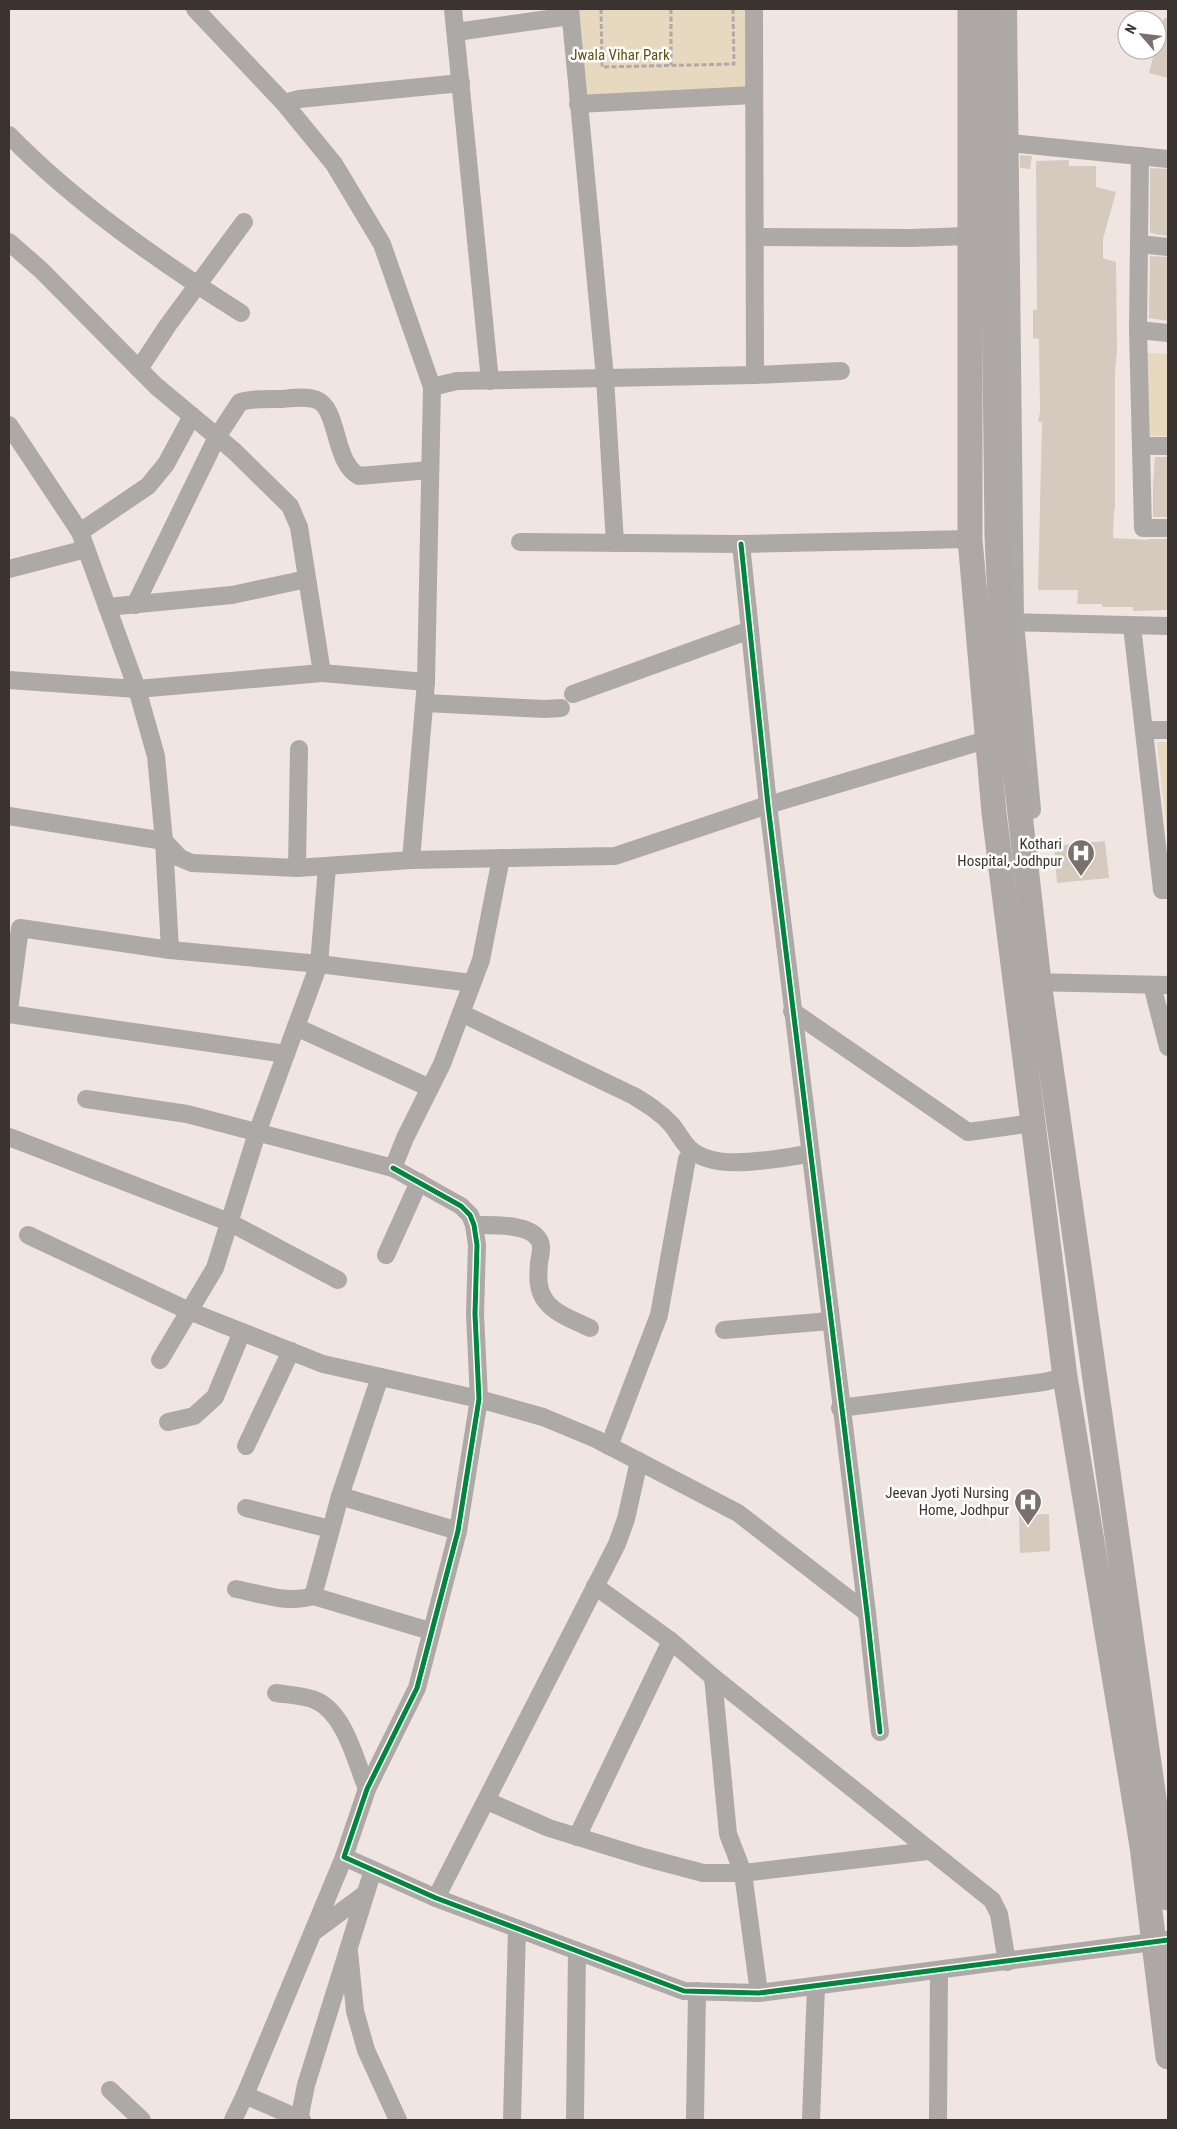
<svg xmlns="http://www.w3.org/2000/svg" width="1177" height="2129" font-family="'Roboto Condensed',sans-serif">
<rect width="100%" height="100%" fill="#f0e5e0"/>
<g fill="#e7d9bf">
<path d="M 569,9 L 754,9 L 754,95 L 578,104 Z"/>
<path d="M 1133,352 L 1168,354 L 1168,436 L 1132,435 Z"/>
<path d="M 1157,742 L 1168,742 L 1168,842 Z"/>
</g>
<g fill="#d6cabf">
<path d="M 1164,18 L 1168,18 L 1168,78 L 1149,73 L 1155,50 L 1157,50 Z"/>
<path d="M 1020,155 L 1032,156 L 1030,169 L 1020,168 Z"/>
<path d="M 1069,160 L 1069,166 L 1096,166 L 1096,187 L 1116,192 L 1103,239 L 1103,258 L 1116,262 L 1117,351 L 1115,372 L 1115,510 L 1114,510 L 1113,538 L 1148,540 L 1148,539 L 1168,539 L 1168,610 L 1133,611 L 1133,607 L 1102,607 L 1102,604 L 1077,604 L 1078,590 L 1038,590 L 1042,422 L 1038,422 L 1040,412 L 1039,339 L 1033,338 L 1033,310 L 1037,310 L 1036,161 Z"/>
<path d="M 1150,168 L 1168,169 L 1168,236 L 1150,233 Z"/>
<path d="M 1150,256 L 1168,257 L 1168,321 L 1149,318 Z"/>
<path d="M 1155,457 L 1168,457 L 1168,517 L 1153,517 L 1153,484 Z"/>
<path d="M 1105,841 L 1109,878 L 1057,883 L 1054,846 Z"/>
<path d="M 1049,1514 L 1050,1551 L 1020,1553 L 1019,1515 Z"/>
</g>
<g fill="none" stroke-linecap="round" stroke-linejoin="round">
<g stroke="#afaaa8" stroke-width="3" stroke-dasharray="5 2.5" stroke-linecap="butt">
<path d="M 601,9 L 602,67 L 734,64 L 733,9"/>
<path d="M 671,9 L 671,65"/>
</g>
<g stroke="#ada9a7" stroke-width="18">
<path d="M 195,9 L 284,103 L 334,164 L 382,244 L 432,387 L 457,381 L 755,375 L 841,371"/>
<path d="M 453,9 L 490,381"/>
<path d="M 570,9 L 605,377 L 615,543"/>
<path d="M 754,9 L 755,375"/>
<path d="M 1008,9 L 1015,622 L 1032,810"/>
<path d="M 456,32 L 570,16"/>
<path d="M 284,103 L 299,99 L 461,83"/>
<path d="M 578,104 L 754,95"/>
<path d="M 9,135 C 75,203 162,263 241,313"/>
<path d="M 1000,145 L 1010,143 L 1168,159"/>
<path d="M 1140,156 L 1138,330 L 1143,528 L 1168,528"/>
<path d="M 755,237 L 911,238 L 969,236"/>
<path d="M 9,242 L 41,270 L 156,386 L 234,451 L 290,506 L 299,527 L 322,673 L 137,689 L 9,680"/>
<path d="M 1139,244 L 1168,247"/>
<path d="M 1138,330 L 1168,333"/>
<path d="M 139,369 L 168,325 L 244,222"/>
<path d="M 9,425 L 80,532 L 137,689 L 156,756 L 164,841 L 170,950 L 20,928 L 9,1010"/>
<path d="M 1141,446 L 1168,446"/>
<path d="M 80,532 L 148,486 L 166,464 L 192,416"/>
<path d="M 520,542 L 741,544 L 970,539"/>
<path d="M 741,544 L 768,805 L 867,1613 L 880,1732"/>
<path d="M 9,569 L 86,549"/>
<path d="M 135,605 L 217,437 L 240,402 C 253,398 269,399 282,399 C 293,398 306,396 317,400 C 339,409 333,462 359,476 L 430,470"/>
<path d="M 107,607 L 232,595 L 307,579"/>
<path d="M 1004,622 L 1168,626"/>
<path d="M 1132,626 L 1162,890 L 1168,890"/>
<path d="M 322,673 L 426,682 L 411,860"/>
<path d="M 426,682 L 432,387"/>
<path d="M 573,694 L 750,630"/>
<path d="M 425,703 L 545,709 L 561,708"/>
<path d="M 1144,730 L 1168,730"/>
<path d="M 9,816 L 164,841 L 180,858 L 192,863 L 297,868 L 411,860 L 615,856 L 768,805 L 999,736"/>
<path d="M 297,868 L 299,749"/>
<path d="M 170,950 L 319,964 L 472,983"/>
<path d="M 1029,982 L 1168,985"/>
<path d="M 1152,985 L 1168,1047"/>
<path d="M 792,1011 L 968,1132 L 1033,1123"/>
<path d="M 461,1013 L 634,1096 C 647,1104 660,1112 671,1124 C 678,1132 682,1142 690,1149 C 716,1173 776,1158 810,1154"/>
<path d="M 9,1014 L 286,1054"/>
<path d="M 296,1027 L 430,1088"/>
<path d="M 86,1099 L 187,1114 L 393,1168 L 405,1138 L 442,1064 L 481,960 L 501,858"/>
<path d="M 9,1137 L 229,1222 L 338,1280"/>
<path d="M 393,1168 L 461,1206 L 470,1215 L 474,1225 L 477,1245 L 475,1314 L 479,1399 L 458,1531 L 417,1688 L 367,1789 L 344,1857 L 436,1898 L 684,1991 L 759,1993 L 1168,1940"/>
<path d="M 474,1225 C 491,1225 530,1223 539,1240 C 543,1246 540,1256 539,1263 C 538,1276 537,1289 545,1300 C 554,1314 576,1321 590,1328"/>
<path d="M 28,1235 L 189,1311 L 323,1364 L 479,1399 L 543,1417 L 596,1439 L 738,1513 L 867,1613"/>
<path d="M 386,1255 L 419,1182"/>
<path d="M 724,1330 L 830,1321"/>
<path d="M 160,1360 L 215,1268 L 257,1133 L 319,964 L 327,867"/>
<path d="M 380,1377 L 340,1496 L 313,1596 L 430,1631"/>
<path d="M 840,1408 L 1044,1382 L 1065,1377"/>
<path d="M 168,1422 L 194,1416 L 215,1397 L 242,1332"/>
<path d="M 246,1446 L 291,1351"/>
<path d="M 609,1446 L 659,1315 L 687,1159"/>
<path d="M 340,1496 L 458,1531"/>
<path d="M 246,1508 L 330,1529"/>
<path d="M 595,1586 L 671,1641 L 713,1677 L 992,1900 L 999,1914 L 1007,1962"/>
<path d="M 236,1589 C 261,1594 288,1604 313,1596"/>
<path d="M 713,1677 L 728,1834 L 743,1873 L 759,1993"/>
<path d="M 276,1693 C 289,1695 306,1695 317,1701 C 345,1714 356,1762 367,1789"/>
<path d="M 487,1801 L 549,1828 L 643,1857 L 703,1873 L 743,1873 L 928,1851"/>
<path d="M 577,1837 L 671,1641"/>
<path d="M 436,1898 L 617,1544 L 626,1519 L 639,1461"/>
<path d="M 315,1931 L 365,1894"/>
<path d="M 349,1952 L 355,2011 L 366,2050 L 398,2120"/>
<path d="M 110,2090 L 142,2120"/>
<path d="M 245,2095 L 302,2120"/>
<path d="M 233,2120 L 245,2095 L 344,1857"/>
<path d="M 299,2120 L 306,2085 L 373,1870"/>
<path d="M 512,2120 L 517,1929"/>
<path d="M 575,2120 L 577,1951"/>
<path d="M 695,2120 L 697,1991"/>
<path d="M 811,2120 L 816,1986"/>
<path d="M 938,2120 L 939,1971"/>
</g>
<g stroke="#ada7a5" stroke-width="25">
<path d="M 970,9 L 970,539 L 994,813 L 1065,1377 L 1142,1846 L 1168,2057"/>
<path d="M 991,9 L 997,535 L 1001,622 L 1011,734 L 1039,982 L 1168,1898"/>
</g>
<g stroke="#fff" stroke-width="8">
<g id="cycleway">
<path d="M 741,544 L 768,805 L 867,1613 L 880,1732"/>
<path d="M 393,1168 L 461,1206 L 470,1215 L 474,1225 L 477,1245 L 475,1314 L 479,1399 L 458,1531 L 417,1688 L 367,1789 L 344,1857 L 436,1898 L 684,1991 L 759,1993 L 1168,1940"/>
</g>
</g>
<use href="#cycleway" stroke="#00873e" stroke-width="5"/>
</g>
<defs>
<g id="hospital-pin" transform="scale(1.4375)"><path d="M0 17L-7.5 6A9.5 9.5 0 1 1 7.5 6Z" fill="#7a716e" stroke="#fff"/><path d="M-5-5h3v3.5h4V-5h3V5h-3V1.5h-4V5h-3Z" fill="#fff"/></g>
</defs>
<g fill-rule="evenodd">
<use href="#hospital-pin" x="1081" y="853"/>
<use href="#hospital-pin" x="1028" y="1502"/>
</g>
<g text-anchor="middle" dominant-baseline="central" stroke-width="5" stroke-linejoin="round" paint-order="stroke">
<g font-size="15" fill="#624f10" stroke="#fff">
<text x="620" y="55">Jwala Vihar Park</text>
</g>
<g font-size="15" fill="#3a3330" stroke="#fff" text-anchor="end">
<text x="1062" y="844">Kothari<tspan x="1062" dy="17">Hospital, Jodhpur</tspan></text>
<text x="1009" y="1493">Jeevan Jyoti Nursing<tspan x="1009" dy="17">Home, Jodhpur</tspan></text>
</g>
</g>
<rect width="1177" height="2129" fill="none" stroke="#3a3330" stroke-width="20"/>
<g transform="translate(1142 35) rotate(298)"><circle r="24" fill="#ffffff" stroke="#b0adac"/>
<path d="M0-4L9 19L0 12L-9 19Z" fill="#7a716e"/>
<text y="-8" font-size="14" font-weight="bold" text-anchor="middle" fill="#3a3330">N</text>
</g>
</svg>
